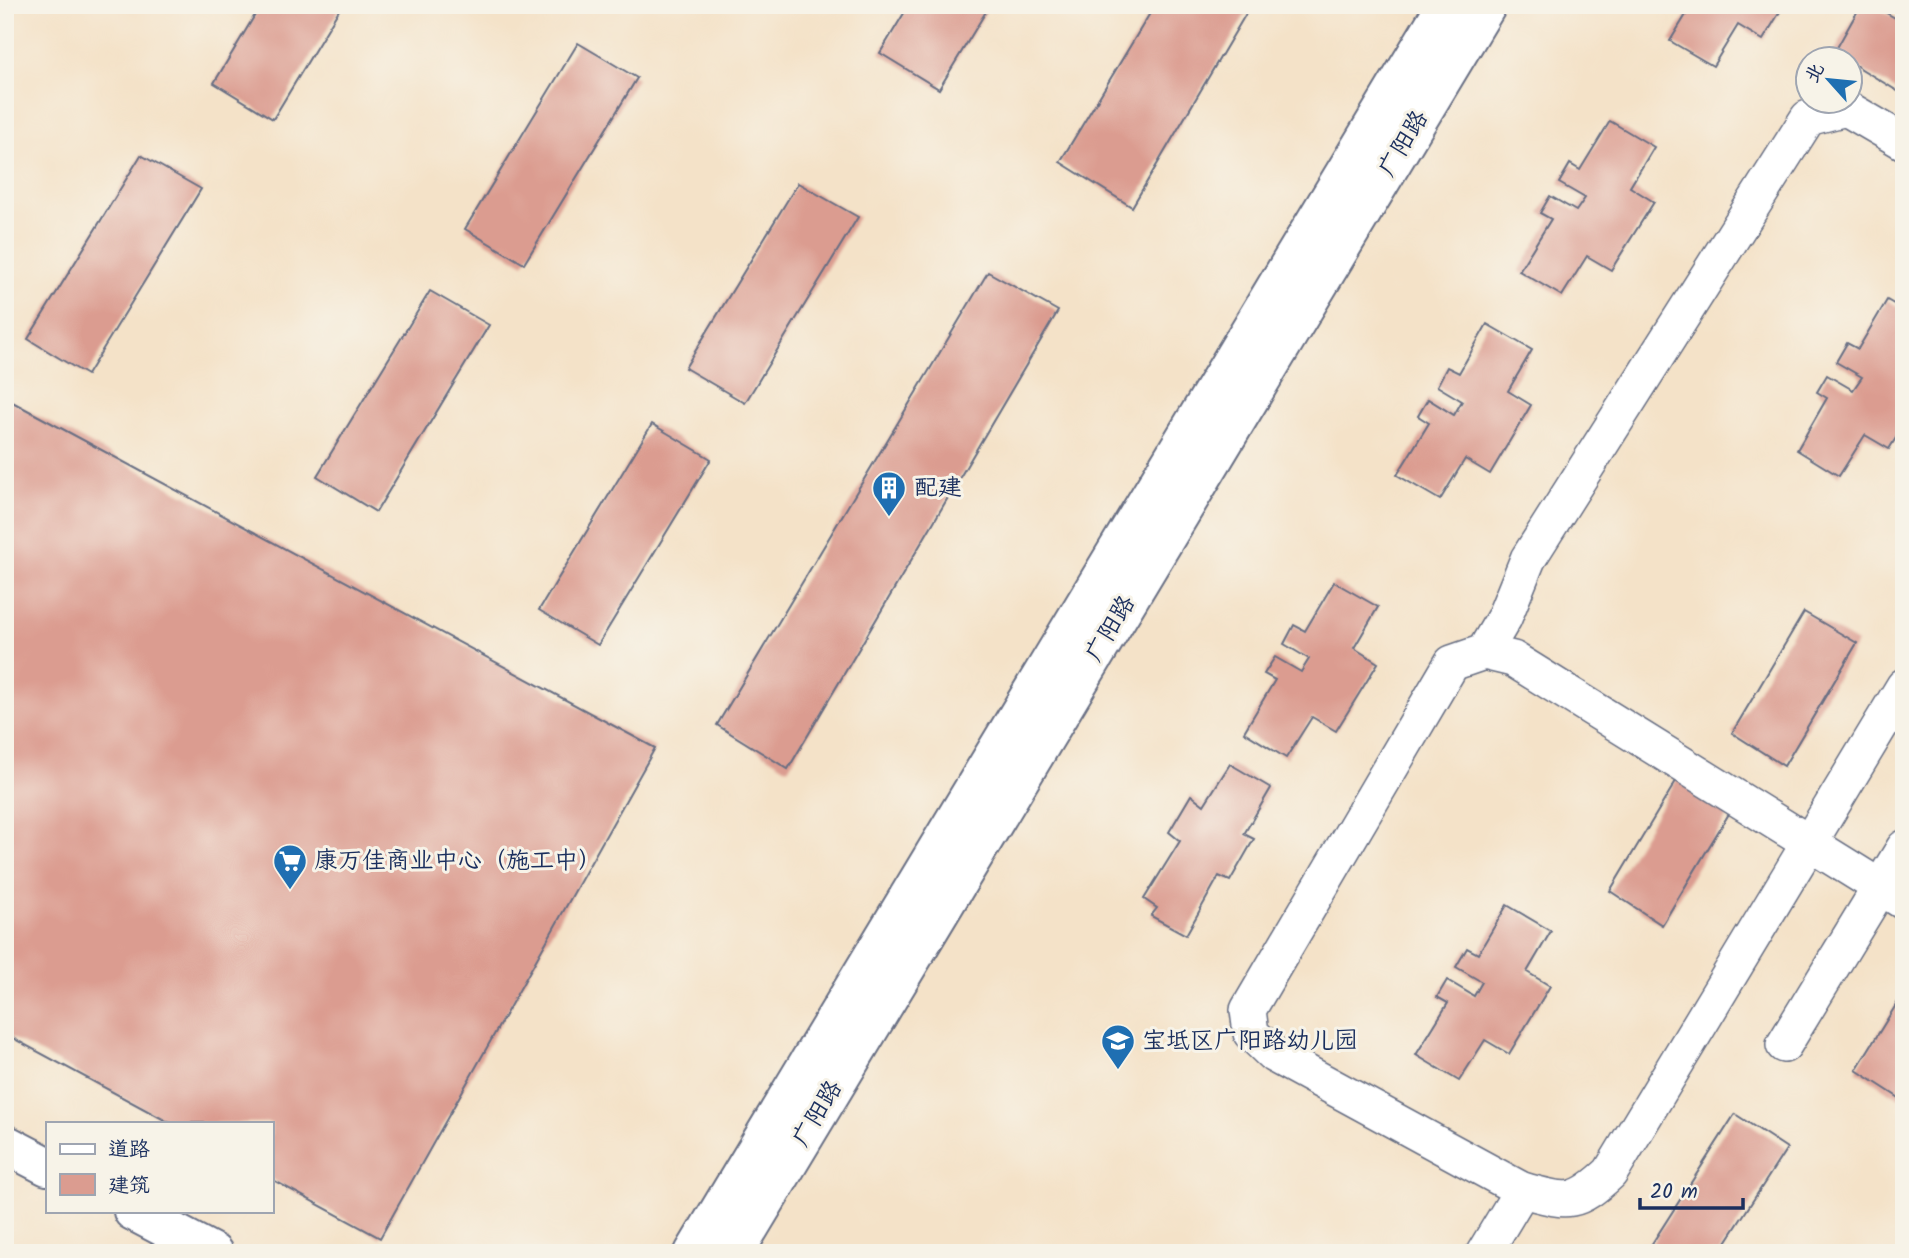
<svg xmlns="http://www.w3.org/2000/svg" width="1909" height="1258" font-family="Kalam,'LXGW WenKai TC',sans-serif">
<rect width="100%" height="100%" fill="#f7f3e8"/>
<filter id="ink" filterUnits="userSpaceOnUse"><feTurbulence type="fractalNoise" baseFrequency=".0143" numOctaves="2"/><feDisplacementMap in="SourceGraphic" scale="14" xChannelSelector="R" yChannelSelector="G"/><feConvolveMatrix kernelMatrix="1 2 1 2 8 2 1 2 1" color-interpolation-filters="sRGB"/></filter>
<filter id="wash" filterUnits="userSpaceOnUse"><feTurbulence type="fractalNoise" baseFrequency=".00686" numOctaves="4" result="noise"/><feDisplacementMap in="SourceGraphic" scale="28" xChannelSelector="R" yChannelSelector="G"/><feGaussianBlur stdDeviation="1.57" result="paint"/><feColorMatrix in="noise" values="0 0 0 0 0 0 0 0 0 0 0 0 0 0 0 0 0 1.4 0 .05"/><feComposite in="paint" operator="in"/></filter>
<g filter="url(#wash)">
<rect width="100%" height="100%" fill="#f4e2c8"/>
<g id="blocks">
<g fill="#db9c90">
<path d="M 261,5 L 342,5 L 273,119 L 214,83 Z"/>
<path d="M 909,5 L 990,5 L 939,89 L 880,53 Z"/>
<path d="M 1155,5 L 1251,5 L 1132,207 L 1060,162 Z"/>
<path d="M 1692,5 L 1784,5 L 1763,40 L 1738,25 L 1713,66 L 1670,41 Z"/>
<path d="M 1861,5 L 1872,5 L 1904,23 L 1904,95 L 1850,62 L 1850,60 L 1834,53 Z"/>
<path d="M 578,43 L 637,78 L 524,264 L 465,229 Z"/>
<path d="M 1610,121 L 1654,147 L 1630,187 L 1654,202 L 1611,270 L 1587,256 L 1562,296 L 1519,271 L 1551,219 L 1540,213 L 1550,196 L 1576,211 L 1585,198 L 1559,183 L 1570,164 L 1580,170 Z"/>
<path d="M 141,155 L 201,189 L 87,375 L 28,339 Z"/>
<path d="M 798,183 L 858,217 L 745,403 L 685,368 Z"/>
<path d="M 988,272 L 1058,311 L 788,769 L 717,725 Z"/>
<path d="M 430,291 L 489,325 L 376,512 L 317,476 Z"/>
<path d="M 1887,300 L 1904,310 L 1904,425 L 1889,449 L 1865,435 L 1839,476 L 1797,450 L 1827,398 L 1817,392 L 1827,375 L 1853,390 L 1862,377 L 1836,362 L 1847,343 L 1858,349 Z"/>
<path d="M 1487,324 L 1532,350 L 1508,391 L 1531,405 L 1490,474 L 1465,459 L 1440,500 L 1397,475 L 1429,423 L 1418,416 L 1428,399 L 1454,415 L 1462,401 L 1437,386 L 1447,367 L 1459,373 Z"/>
<path d="M 5,398 L 655,748 L 380,1238 L 271,1179 L 271,1123 L 170,1123 L 5,1034 Z"/>
<path d="M 652,424 L 711,459 L 598,645 L 539,610 Z"/>
<path d="M 1334,582 L 1378,607 L 1354,648 L 1378,663 L 1336,731 L 1312,717 L 1286,758 L 1244,732 L 1275,680 L 1264,674 L 1275,657 L 1301,672 L 1309,659 L 1284,644 L 1294,625 L 1305,631 Z"/>
<path d="M 1804,612 L 1857,643 L 1784,766 L 1732,733 Z"/>
<path d="M 1230,764 L 1271,788 L 1244,834 L 1254,839 L 1230,881 L 1219,876 L 1186,935 L 1151,916 L 1157,908 L 1144,899 L 1180,841 L 1169,832 L 1191,795 L 1204,805 Z"/>
<path d="M 1682,771 L 1736,802 L 1662,925 L 1610,891 Z"/>
<path d="M 1507,905 L 1551,931 L 1527,972 L 1550,986 L 1509,1054 L 1485,1040 L 1459,1081 L 1416,1055 L 1448,1003 L 1437,997 L 1447,980 L 1474,996 L 1482,982 L 1456,967 L 1467,948 L 1478,954 Z"/>
<path d="M 1904,992 L 1904,1101 L 1856,1070 Z"/>
<path d="M 1735,1114 L 1787,1148 L 1719,1253 L 1646,1253 Z"/>
</g>
</g>
</g>
<g filter="url(#ink)">
<use href="#blocks" fill-opacity="0" stroke="#676e83" stroke-width="2"/>
<g fill="none" stroke-linecap="round" stroke-linejoin="round">
<g stroke="#676e83" stroke-width="38">
<g id="minor">
<path d="M 1904,142 L 1846,108 L 1808,118 L 1528,559 L 1504,618 L 1484,652 L 1452,663 L 1248,1010 L 1251,1033 L 1274,1055 L 1522,1190 C 1568,1202 1574,1206 1610,1173 L 1904,686"/>
<path d="M 1484,652 L 1513,659 L 1904,902"/>
<path d="M 1784,1045 L 1904,848"/>
<path d="M 1484,1253 L 1522,1190"/>
</g>
</g>
<g stroke="#676e83" stroke-width="42">
<g id="tertiary">
<path d="M 5,1144 L 47,1166"/>
<path d="M 133,1211 L 213,1253"/>
<path d="M 694,1253 L 1446,5"/>
<path d="M 734,1253 L 1487,5"/>
</g>
</g>
<use href="#minor" stroke="#fff" stroke-width="35"/>
<use href="#tertiary" stroke="#fff" stroke-width="38"/>
</g>
</g>
<defs>
<g id="building-pin" transform="scale(1.75)"><path d="M0 17L-7.5 6A9.5 9.5 0 1 1 7.5 6Z" fill="#1f6fb2" stroke="#f7f3e8"/><path d="M-4-6H4V6H1V3H-1V6H-4ZM-2.5-4.3h1.7v1.8h-1.7ZM.8-4.3h1.7v1.8H.8ZM-2.5-1h1.7V.8h-1.7ZM.8-1h1.7V.8H.8Z" fill="#fff"/></g>
<g id="supermarket-pin" transform="scale(1.75)"><path d="M0 17L-7.5 6A9.5 9.5 0 1 1 7.5 6Z" fill="#1f6fb2" stroke="#f7f3e8"/><path d="M-6-5.5h2.5l.6 2H6L4.5 2H-2.5L-4.4-4H-6ZM-1.5 3.2a1.3 1.3 0 1 0 .1 0ZM3 3.2a1.3 1.3 0 1 0 .1 0Z" fill="#fff"/></g>
<g id="school-pin" transform="scale(1.75)"><path d="M0 17L-7.5 6A9.5 9.5 0 1 1 7.5 6Z" fill="#1f6fb2" stroke="#f7f3e8"/><path d="M0-5L7-2L0 1L-7-2ZM-4 1L0 2.5L4 1V4Q0 6-4 4Z" fill="#fff"/></g>
</defs>
<g fill-rule="evenodd">
<use href="#building-pin" x="889" y="488"/>
<use href="#supermarket-pin" x="290" y="861"/>
<use href="#school-pin" x="1118" y="1041"/>
</g>
<g text-anchor="middle" dominant-baseline="central" stroke-width="6" stroke-linejoin="round" paint-order="stroke">
<g font-size="24" fill="#1b2f5e" stroke="#f7f3e8">
<text transform="translate(1404 144) rotate(-59)">广阳路</text>
<text transform="translate(1111 629) rotate(-59)">广阳路</text>
<text transform="translate(818 1114) rotate(-59)">广阳路</text>
</g>
<g font-size="24" fill="#1b2f5e" stroke="#f7f3e8" text-anchor="start">
<text x="914" y="488">配建</text>
<text x="314" y="861">康万佳商业中心（施工中）</text>
<text x="1142" y="1041">宝坻区广阳路幼儿园</text>
</g>
</g>
<rect width="1909" height="1258" fill="none" stroke="#f7f3e8" stroke-width="28"/>
<rect x="46" y="1122" width="228" height="91" fill="#f7f3e8" stroke="#9fa5b1" stroke-width="2"/>
<rect x="60" y="1144" width="35" height="10" fill="#ffffff" stroke="#9fa5b1" stroke-width="2"/>
<text x="108" y="1156" font-size="21" fill="#1b2f5e">道路</text>
<rect x="60" y="1174" width="35" height="21" fill="#db9c90" stroke="#9fa5b1" stroke-width="2"/>
<text x="108" y="1192" font-size="21" fill="#1b2f5e">建筑</text>
<g transform="translate(1829 80) rotate(297)"><circle r="33" fill="#f7f3e8" stroke="#9fa5b1" stroke-width="2"/>
<path d="M0-5L12 26L0 18L-12 26Z" fill="#1f6fb2"/>
<text y="-10" font-size="19" font-weight="bold" text-anchor="middle" fill="#1b2f5e">北</text>
</g>
<path d="M1640 1198v10h103v-10" fill="none" stroke="#1b2f5e" stroke-width="3.5"/>
<text x="1650" y="1198" font-size="21" fill="#1b2f5e" stroke="#f7f3e8" stroke-width="5" paint-order="stroke">20 m</text>
</svg>
